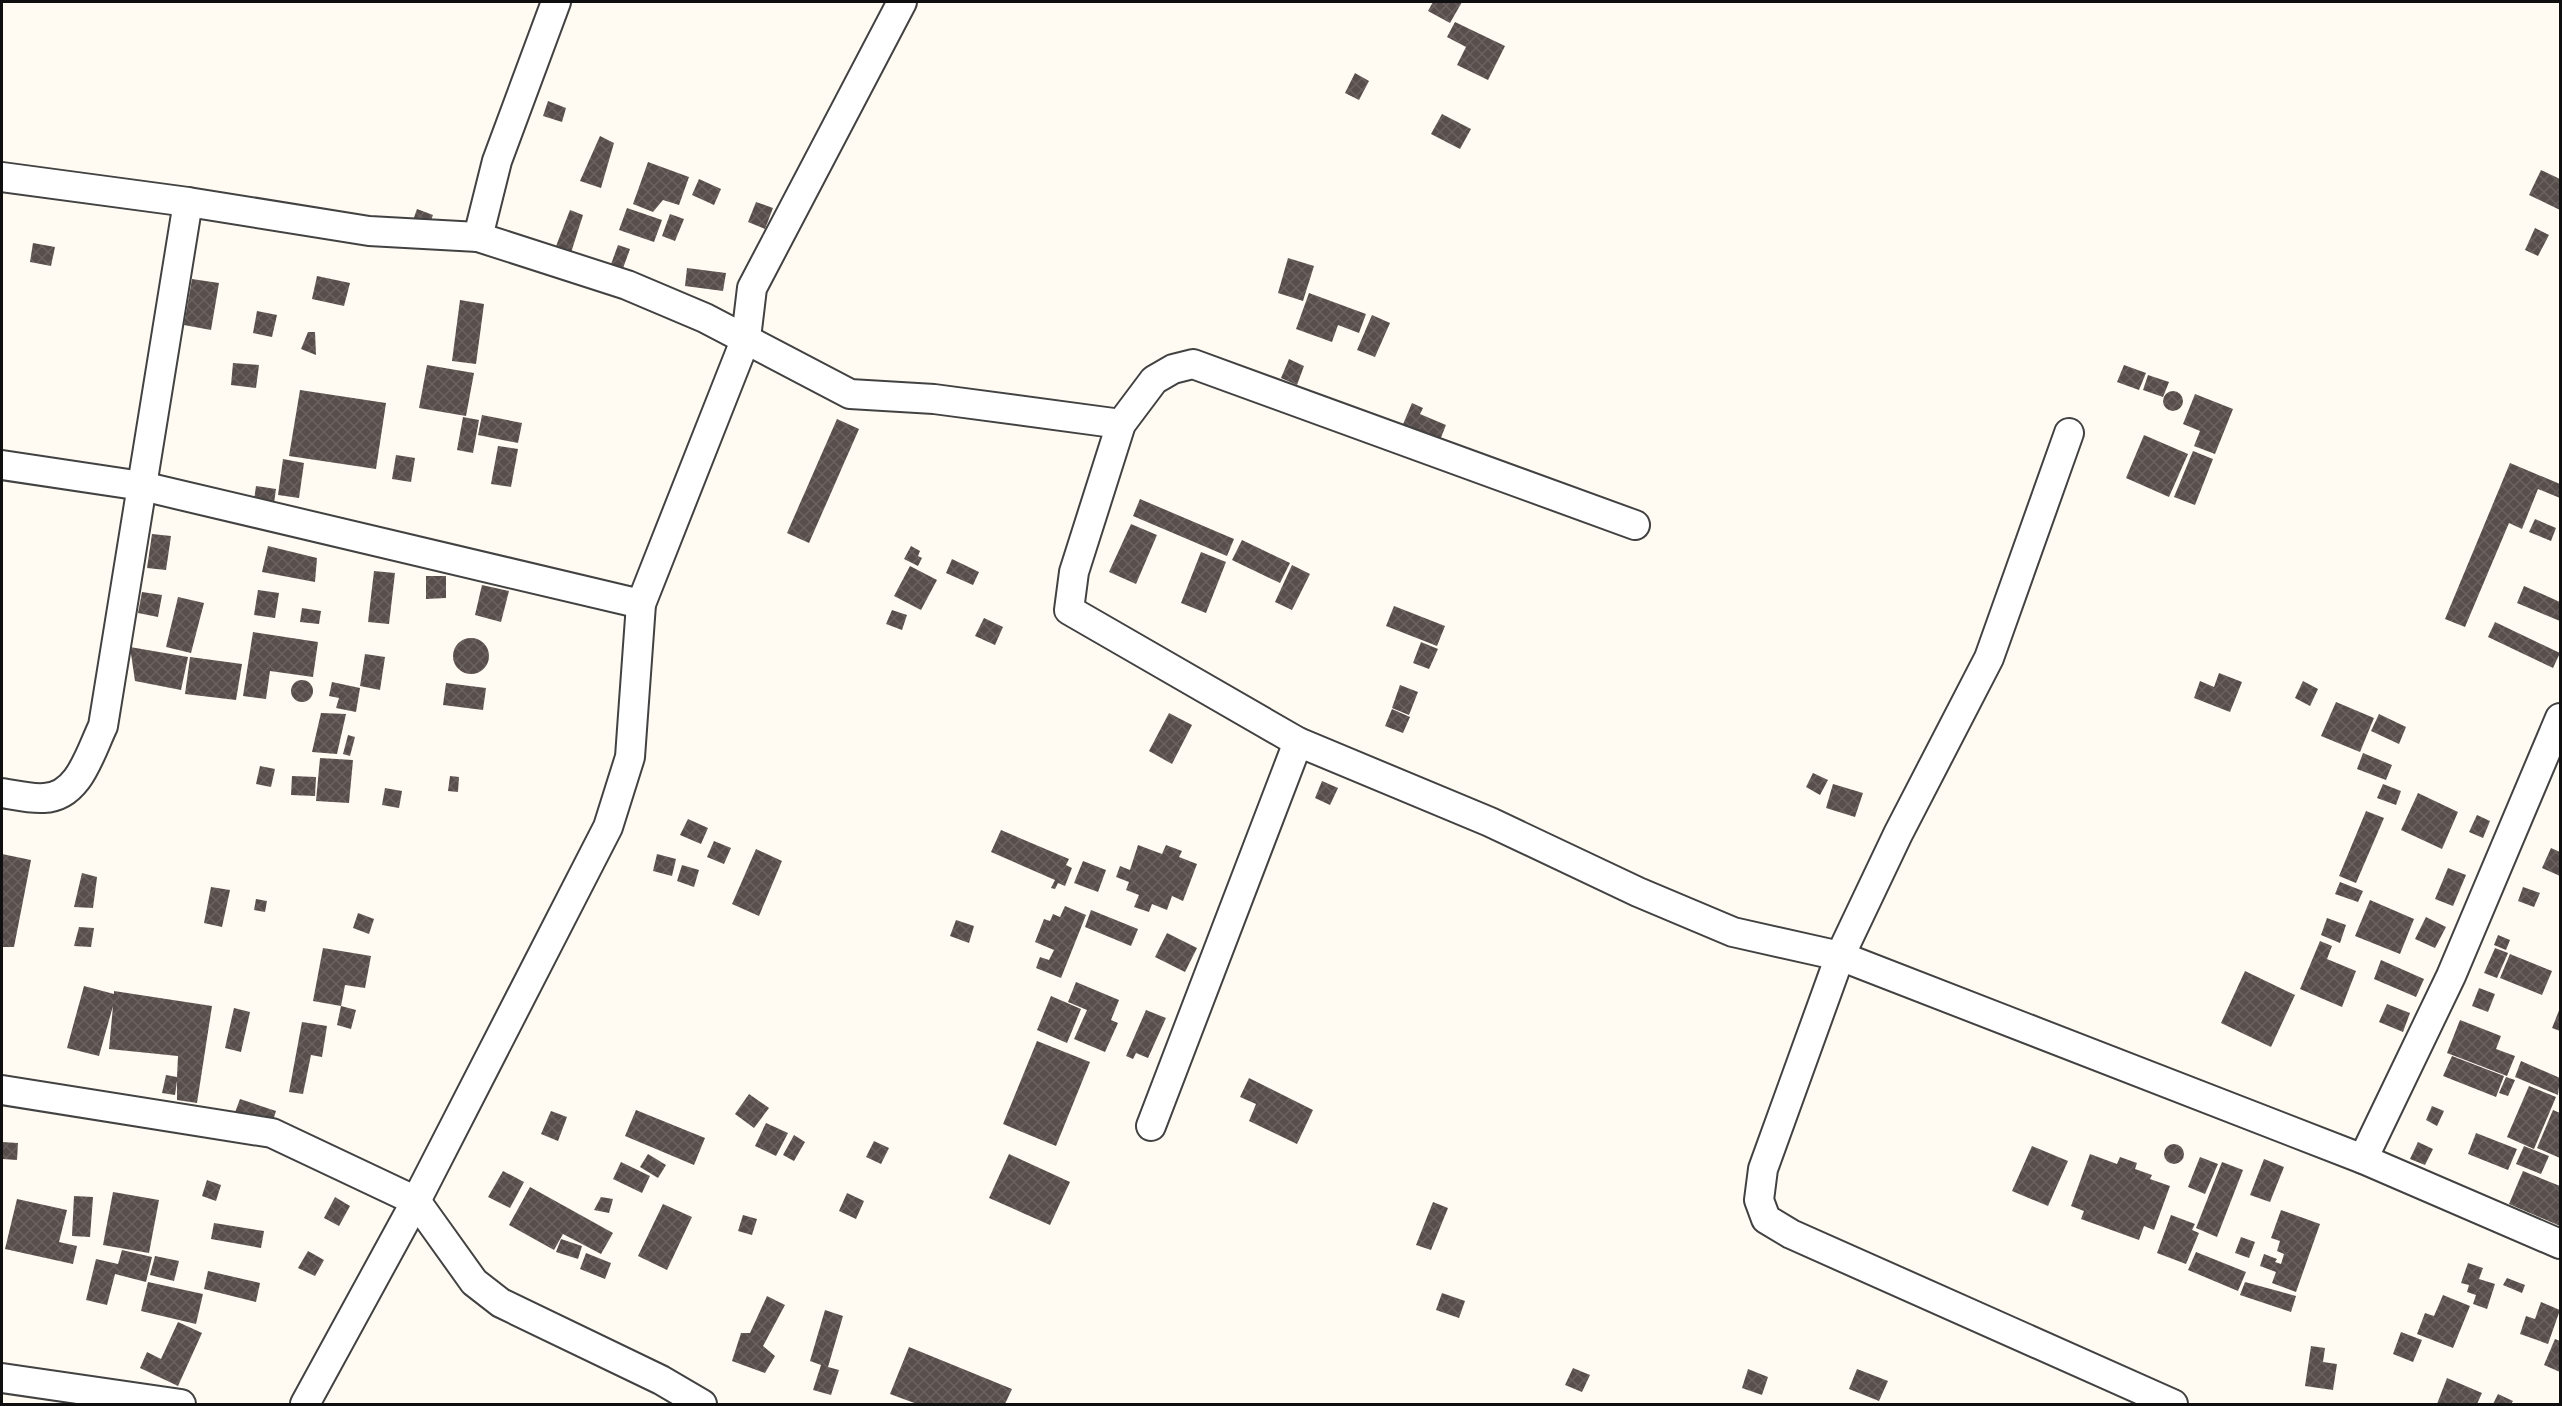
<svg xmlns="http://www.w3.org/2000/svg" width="2562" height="1406" font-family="Merriweather,serif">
<defs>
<pattern id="building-cross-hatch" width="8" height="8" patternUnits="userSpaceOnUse" patternTransform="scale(1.5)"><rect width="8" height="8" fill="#584e4b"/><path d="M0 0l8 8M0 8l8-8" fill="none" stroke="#6b6361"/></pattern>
</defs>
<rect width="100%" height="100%" fill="#fffaf2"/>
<g fill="url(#building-cross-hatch)">
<path d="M 1433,2 L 1462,2 L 1450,23 L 1428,11 Z"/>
<path d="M 1455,22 L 1505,46 L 1488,80 L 1457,65 L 1466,47 L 1447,37 Z"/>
<path d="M 1355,73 L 1369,81 L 1359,100 L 1345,93 Z"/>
<path d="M 548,101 L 566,108 L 562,122 L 543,116 Z"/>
<path d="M 1442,114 L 1471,129 L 1460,149 L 1431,134 Z"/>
<path d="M 600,136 L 614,143 L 601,188 L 580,181 Z"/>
<path d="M 648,162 L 689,177 L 679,205 L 663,200 L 653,212 L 633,204 Z"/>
<path d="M 2541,170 L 2560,179 L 2560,210 L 2529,195 Z"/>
<path d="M 699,179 L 721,189 L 714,205 L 692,195 Z"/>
<path d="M 756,202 L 773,208 L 765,229 L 748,222 Z"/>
<path d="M 627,208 L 662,220 L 654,242 L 619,230 Z"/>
<path d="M 417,209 L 433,215 L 427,231 L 411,226 Z"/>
<path d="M 570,210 L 583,215 L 569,259 L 553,254 Z"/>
<path d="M 670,214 L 684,219 L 675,241 L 662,236 Z"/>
<path d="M 2535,228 L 2549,235 L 2538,256 L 2525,250 Z"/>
<path d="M 33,243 L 55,247 L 51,266 L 30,262 Z"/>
<path d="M 618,245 L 630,249 L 622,271 L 610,267 Z"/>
<path d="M 1288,258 L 1314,266 L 1303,301 L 1278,293 Z"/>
<path d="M 687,268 L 726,273 L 723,291 L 685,286 Z"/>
<path d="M 317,276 L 350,283 L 344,306 L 312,299 Z"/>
<path d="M 192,279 L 219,283 L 211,330 L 184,325 Z"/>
<path d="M 1309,293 L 1366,314 L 1359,333 L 1338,325 L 1332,342 L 1296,329 Z"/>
<path d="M 460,300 L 484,304 L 476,364 L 452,361 Z"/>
<path d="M 257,311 L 277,315 L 272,337 L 253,333 Z"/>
<path d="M 1372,315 L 1390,323 L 1375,357 L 1357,350 Z"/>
<path d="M 308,332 L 315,332 L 316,355 L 301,349 Z"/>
<path d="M 1289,359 L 1304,366 L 1297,385 L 1281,378 Z"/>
<path d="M 233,363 L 259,365 L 256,388 L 231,385 Z"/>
<path d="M 427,365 L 474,373 L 466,416 L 419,408 Z"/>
<path d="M 2124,365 L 2146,373 L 2139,390 L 2117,382 Z"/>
<path d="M 2148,375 L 2169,382 L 2163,397 L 2143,390 Z"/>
<path d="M 300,390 L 386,403 L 376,469 L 289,456 Z"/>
<circle cx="2173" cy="401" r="10"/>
<path d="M 2195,394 L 2233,409 L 2215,454 L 2194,446 L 2200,431 L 2183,424 Z"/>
<path d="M 1412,403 L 1423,408 L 1420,414 L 1446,425 L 1438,445 L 1401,429 Z"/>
<path d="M 482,415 L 522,423 L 518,443 L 478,435 Z"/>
<path d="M 463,417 L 479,420 L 473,453 L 457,450 Z"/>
<path d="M 837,419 L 859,429 L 809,543 L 787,533 Z"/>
<path d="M 2144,435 L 2188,454 L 2169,497 L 2126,478 Z"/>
<path d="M 498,446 L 518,449 L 511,487 L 491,484 Z"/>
<path d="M 2193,451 L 2213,459 L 2195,505 L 2174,497 Z"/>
<path d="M 396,455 L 415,458 L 411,482 L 392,479 Z"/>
<path d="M 283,459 L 304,463 L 299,498 L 278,495 Z"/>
<path d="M 2510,463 L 2560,484 L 2560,498 L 2538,489 L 2522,529 L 2509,523 L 2465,627 L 2445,619 Z"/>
<path d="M 256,486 L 276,489 L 274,503 L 254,500 Z"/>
<path d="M 1140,499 L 1234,539 L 1227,556 L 1133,516 Z"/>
<path d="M 2535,519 L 2556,528 L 2551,541 L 2529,532 Z"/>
<path d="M 1131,524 L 1157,535 L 1136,584 L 1109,572 Z"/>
<path d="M 152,534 L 171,536 L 166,570 L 147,568 Z"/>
<path d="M 1242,540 L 1290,563 L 1280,583 L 1232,560 Z"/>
<path d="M 268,546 L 317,558 L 315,582 L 262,572 Z"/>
<path d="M 911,546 L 920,551 L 918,556 L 922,558 L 918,566 L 904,559 Z"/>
<path d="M 1201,552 L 1226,562 L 1206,613 L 1181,603 Z"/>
<path d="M 952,559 L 979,572 L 973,585 L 946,573 Z"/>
<path d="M 1292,565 L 1310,574 L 1292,610 L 1275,602 Z"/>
<path d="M 910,566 L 937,580 L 921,610 L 894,596 Z"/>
<path d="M 374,571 L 395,573 L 389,624 L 368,622 Z"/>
<path d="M 426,576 L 446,576 L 446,598 L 426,599 Z"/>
<path d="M 482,585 L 509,591 L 501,622 L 475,615 Z"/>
<path d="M 2524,586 L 2560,602 L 2560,621 L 2517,603 Z"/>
<path d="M 258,590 L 279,593 L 275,618 L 254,615 Z"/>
<path d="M 142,592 L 162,595 L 158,617 L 138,613 Z"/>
<path d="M 178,597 L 204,603 L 191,653 L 166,647 Z"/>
<path d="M 1394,606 L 1445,626 L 1437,646 L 1386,626 Z"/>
<path d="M 302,608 L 321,611 L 319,624 L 300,622 Z"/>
<path d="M 892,610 L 907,615 L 902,630 L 886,624 Z"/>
<path d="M 984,618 L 1003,627 L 995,645 L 975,636 Z"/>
<path d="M 2495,622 L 2560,653 L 2553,668 L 2488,637 Z"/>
<path d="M 253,632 L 318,642 L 313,677 L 270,671 L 266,699 L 243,696 Z"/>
<circle cx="471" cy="656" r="18"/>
<path d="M 1421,642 L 1438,649 L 1429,669 L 1413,663 Z"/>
<path d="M 130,647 L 188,657 L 181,690 L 135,681 Z"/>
<path d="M 365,654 L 385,657 L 380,690 L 360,686 Z"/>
<path d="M 190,657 L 242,664 L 236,700 L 185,694 Z"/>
<path d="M 2219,673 L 2242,682 L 2230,712 L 2194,698 L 2200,681 L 2214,687 Z"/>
<circle cx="302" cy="691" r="11"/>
<path d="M 2303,681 L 2318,689 L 2310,706 L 2295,698 Z"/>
<path d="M 332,682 L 360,688 L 356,712 L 336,708 L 339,698 L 329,696 Z"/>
<path d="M 446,683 L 486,688 L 483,710 L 443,705 Z"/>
<path d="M 1400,685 L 1418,692 L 1409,715 L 1392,708 Z"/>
<path d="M 2336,702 L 2374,718 L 2360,752 L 2321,736 Z"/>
<path d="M 1392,709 L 1410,717 L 1403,733 L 1385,726 Z"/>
<path d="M 321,713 L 346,714 L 337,754 L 312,752 Z"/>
<path d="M 1169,713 L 1192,725 L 1172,764 L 1149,751 Z"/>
<path d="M 2379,714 L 2406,727 L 2399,744 L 2371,731 Z"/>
<path d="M 348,735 L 355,737 L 350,756 L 343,754 Z"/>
<path d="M 2363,753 L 2392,765 L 2386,780 L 2357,769 Z"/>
<path d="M 320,758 L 353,760 L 349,803 L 316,801 Z"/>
<path d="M 260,766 L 275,769 L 271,787 L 256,784 Z"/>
<path d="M 1813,773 L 1828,780 L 1820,795 L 1806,787 Z"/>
<path d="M 292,776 L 316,777 L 315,796 L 291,795 Z"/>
<path d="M 450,776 L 459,777 L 458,792 L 448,791 Z"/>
<path d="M 1322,781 L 1338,788 L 1330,805 L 1315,798 Z"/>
<path d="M 1833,784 L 1863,793 L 1855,817 L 1826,808 Z"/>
<path d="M 2383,784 L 2401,791 L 2396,805 L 2377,798 Z"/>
<path d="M 385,788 L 402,791 L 399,808 L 382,805 Z"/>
<path d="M 2418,793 L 2458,812 L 2442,849 L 2401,830 Z"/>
<path d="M 2366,811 L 2384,818 L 2356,883 L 2339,876 Z"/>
<path d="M 2477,815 L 2490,821 L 2483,838 L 2469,832 Z"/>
<path d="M 688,819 L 708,828 L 701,844 L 680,835 Z"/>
<path d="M 1001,830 L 1069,859 L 1066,865 L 1072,868 L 1065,886 L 1058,883 L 1055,889 L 1051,888 L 1055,880 L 991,852 Z"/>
<path d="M 714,841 L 731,848 L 724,864 L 707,857 Z"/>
<path d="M 1138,845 L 1162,854 L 1166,845 L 1182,851 L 1179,857 L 1197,864 L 1183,901 L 1172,896 L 1167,910 L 1152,904 L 1149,912 L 1134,907 L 1139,895 L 1126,890 L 1129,882 L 1116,877 L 1120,866 L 1130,870 Z"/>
<path d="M 2551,848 L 2560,852 L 2560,876 L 2542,868 Z"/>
<path d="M 756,849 L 782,861 L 759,916 L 732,904 Z"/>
<path d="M 2,854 L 31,860 L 14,947 L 2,947 Z"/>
<path d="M 657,854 L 676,859 L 672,876 L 653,871 Z"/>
<path d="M 1083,861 L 1106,870 L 1098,892 L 1074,883 Z"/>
<path d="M 682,865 L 699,870 L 694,887 L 677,881 Z"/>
<path d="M 2448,868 L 2466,875 L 2453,906 L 2435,899 Z"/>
<path d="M 82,873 L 97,877 L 93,908 L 74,907 Z"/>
<path d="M 2340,882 L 2363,891 L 2358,902 L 2335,894 Z"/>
<path d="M 211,887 L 230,890 L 222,927 L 204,923 Z"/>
<path d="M 2523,887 L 2540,893 L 2534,907 L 2518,901 Z"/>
<path d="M 256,899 L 267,901 L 265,912 L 254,910 Z"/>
<path d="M 2370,900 L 2414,919 L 2400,954 L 2355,936 Z"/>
<path d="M 1065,906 L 1086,915 L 1061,978 L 1036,968 L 1040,957 L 1049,960 L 1054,950 L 1035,942 L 1044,919 L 1050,921 L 1053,914 L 1060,917 Z"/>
<path d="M 1091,910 L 1138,929 L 1131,946 L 1085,927 Z"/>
<path d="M 358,913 L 374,919 L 369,934 L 353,928 Z"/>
<path d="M 2426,917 L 2446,927 L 2435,948 L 2415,939 Z"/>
<path d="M 2327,918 L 2346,925 L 2340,943 L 2321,935 Z"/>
<path d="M 956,920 L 974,926 L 969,943 L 950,936 Z"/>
<path d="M 79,927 L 94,928 L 91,947 L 74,946 Z"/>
<path d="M 1167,933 L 1197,948 L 1185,972 L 1155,957 Z"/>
<path d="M 2498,935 L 2510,940 L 2506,950 L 2494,945 Z"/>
<path d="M 2320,941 L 2332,946 L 2327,959 L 2356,971 L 2342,1007 L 2300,989 Z"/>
<path d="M 323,948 L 371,956 L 365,988 L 345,985 L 341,1006 L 313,1001 Z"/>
<path d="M 2495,948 L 2508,953 L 2497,978 L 2484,973 Z"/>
<path d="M 2510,954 L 2552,971 L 2542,995 L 2500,978 Z"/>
<path d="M 2381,960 L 2424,979 L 2416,997 L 2374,979 Z"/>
<path d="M 2245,971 L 2295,995 L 2271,1047 L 2221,1023 Z"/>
<path d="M 1076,982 L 1119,1000 L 1111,1020 L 1118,1023 L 1105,1052 L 1074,1039 L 1087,1010 L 1068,1002 Z"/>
<path d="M 84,986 L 114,994 L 114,991 L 212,1006 L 197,1103 L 177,1100 L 177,1081 L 175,1095 L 162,1093 L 166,1075 L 177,1077 L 178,1056 L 109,1049 L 113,1006 L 99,1056 L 67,1048 Z"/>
<path d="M 2479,988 L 2495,994 L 2488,1012 L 2472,1006 Z"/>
<path d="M 1051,996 L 1081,1009 L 1067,1043 L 1037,1030 Z"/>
<path d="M 2387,1004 L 2410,1013 L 2403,1032 L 2379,1022 Z"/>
<path d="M 341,1006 L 356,1010 L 351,1029 L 337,1025 Z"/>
<path d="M 234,1008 L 250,1012 L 241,1052 L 225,1048 Z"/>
<path d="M 2560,1008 L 2560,1031 L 2552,1028 Z"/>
<path d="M 1146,1010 L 1166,1018 L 1148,1058 L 1136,1053 L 1133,1059 L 1126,1056 Z"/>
<path d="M 2460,1020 L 2501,1036 L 2496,1049 L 2515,1056 L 2507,1076 L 2447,1053 Z"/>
<path d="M 302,1022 L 327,1026 L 322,1057 L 311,1055 L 303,1094 L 289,1092 Z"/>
<path d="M 1037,1041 L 1090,1062 L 1056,1146 L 1003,1124 Z"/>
<path d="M 2452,1056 L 2504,1076 L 2496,1097 L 2443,1076 Z"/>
<path d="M 2521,1061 L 2560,1078 L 2558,1095 L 2515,1077 Z"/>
<path d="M 2506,1077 L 2515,1080 L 2508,1096 L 2499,1093 Z"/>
<path d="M 1249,1078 L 1313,1110 L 1297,1144 L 1249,1121 L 1256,1104 L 1240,1097 Z"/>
<path d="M 2529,1086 L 2556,1097 L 2534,1149 L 2507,1137 Z"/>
<path d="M 749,1094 L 769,1108 L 754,1128 L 735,1114 Z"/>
<path d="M 240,1099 L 276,1111 L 271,1127 L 234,1115 Z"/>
<path d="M 2432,1106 L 2444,1111 L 2437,1126 L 2426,1120 Z"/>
<path d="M 636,1110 L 705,1138 L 694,1165 L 625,1136 Z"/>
<path d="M 2553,1110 L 2560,1113 L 2560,1158 L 2537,1148 Z"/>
<path d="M 551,1111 L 567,1117 L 558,1141 L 541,1134 Z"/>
<path d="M 766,1123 L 788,1133 L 776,1156 L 755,1146 Z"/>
<path d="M 2476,1133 L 2517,1149 L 2508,1170 L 2468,1154 Z"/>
<path d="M 794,1135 L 805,1142 L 794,1161 L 783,1155 Z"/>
<path d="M 874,1141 L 889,1148 L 881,1164 L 866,1157 Z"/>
<path d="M 2,1142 L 18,1143 L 17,1160 L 2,1159 Z"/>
<path d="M 2418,1142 L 2433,1149 L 2425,1165 L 2410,1159 Z"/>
<circle cx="2174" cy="1154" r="10"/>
<path d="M 2032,1146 L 2068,1161 L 2048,1206 L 2012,1191 Z"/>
<path d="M 2524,1146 L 2549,1156 L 2541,1174 L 2516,1164 Z"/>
<path d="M 648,1154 L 666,1165 L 658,1178 L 640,1167 Z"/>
<path d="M 1009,1154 L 1070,1182 L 1050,1225 L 989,1198 Z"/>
<path d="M 2090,1154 L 2117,1164 L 2120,1157 L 2137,1163 L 2135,1169 L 2152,1175 L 2150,1179 L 2170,1186 L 2154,1230 L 2144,1226 L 2139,1240 L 2081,1219 L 2084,1211 L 2071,1206 Z"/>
<path d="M 2200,1157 L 2218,1164 L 2205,1194 L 2188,1187 Z"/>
<path d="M 2264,1159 L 2284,1167 L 2270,1202 L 2250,1195 Z"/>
<path d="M 621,1162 L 650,1176 L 642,1193 L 613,1179 Z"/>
<path d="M 2222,1162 L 2243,1170 L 2217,1237 L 2196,1228 Z"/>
<path d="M 503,1171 L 524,1182 L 510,1208 L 488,1197 Z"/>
<path d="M 2523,1171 L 2560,1186 L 2560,1226 L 2509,1204 Z"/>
<path d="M 207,1180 L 221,1185 L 216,1201 L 202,1196 Z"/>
<path d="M 530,1187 L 613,1233 L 601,1254 L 563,1234 L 554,1250 L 509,1225 Z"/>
<path d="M 113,1192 L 159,1200 L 149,1253 L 103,1245 Z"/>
<path d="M 847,1193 L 864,1201 L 856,1219 L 839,1211 Z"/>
<path d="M 74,1196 L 93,1197 L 90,1237 L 72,1236 Z"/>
<path d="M 335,1197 L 350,1206 L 339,1226 L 324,1218 Z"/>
<path d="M 601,1197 L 613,1199 L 609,1213 L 594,1210 Z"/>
<path d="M 17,1199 L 67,1210 L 59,1242 L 77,1246 L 73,1264 L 5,1249 Z"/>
<path d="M 1433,1202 L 1448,1208 L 1431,1250 L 1416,1245 Z"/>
<path d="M 663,1204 L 692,1217 L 667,1270 L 638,1256 Z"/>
<path d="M 2281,1210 L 2320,1224 L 2296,1292 L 2272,1283 L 2276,1272 L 2260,1266 L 2264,1254 L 2277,1259 L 2275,1262 L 2281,1264 L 2284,1254 L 2277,1251 L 2280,1241 L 2271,1238 Z"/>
<path d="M 743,1215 L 757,1219 L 752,1235 L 738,1231 Z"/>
<path d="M 2171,1215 L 2195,1224 L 2192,1230 L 2199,1233 L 2186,1264 L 2157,1253 Z"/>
<path d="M 214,1223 L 264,1231 L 261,1248 L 211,1239 Z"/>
<path d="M 2241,1237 L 2255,1242 L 2249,1258 L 2235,1253 Z"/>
<path d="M 561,1239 L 582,1246 L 578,1259 L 556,1252 Z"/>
<path d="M 122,1250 L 152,1257 L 146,1282 L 115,1274 L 107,1305 L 86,1300 L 96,1259 L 118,1264 Z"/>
<path d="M 308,1251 L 324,1260 L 315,1276 L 298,1268 Z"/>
<path d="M 2196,1252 L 2246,1272 L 2238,1291 L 2188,1270 Z"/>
<path d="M 586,1253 L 611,1263 L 605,1279 L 580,1269 Z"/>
<path d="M 155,1256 L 179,1261 L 174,1281 L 150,1275 Z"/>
<path d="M 2468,1263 L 2483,1268 L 2479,1279 L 2495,1284 L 2487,1309 L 2473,1304 L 2476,1295 L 2467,1292 L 2469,1285 L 2461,1283 Z"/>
<path d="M 208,1271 L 260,1283 L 256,1302 L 204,1289 Z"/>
<path d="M 2507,1278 L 2525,1285 L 2522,1293 L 2503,1285 Z"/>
<path d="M 148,1282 L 203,1294 L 196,1324 L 141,1311 Z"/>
<path d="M 2245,1282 L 2296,1296 L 2291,1312 L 2240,1295 Z"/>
<path d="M 1442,1293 L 1465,1301 L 1459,1318 L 1436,1310 Z"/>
<path d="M 2443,1295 L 2470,1306 L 2453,1348 L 2417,1334 L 2425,1313 L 2434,1316 Z"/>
<path d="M 767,1296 L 785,1305 L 763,1346 L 775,1356 L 765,1373 L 732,1361 L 741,1333 L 750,1333 Z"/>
<path d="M 2541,1302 L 2560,1310 L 2548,1344 L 2520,1334 L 2526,1316 L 2535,1319 Z"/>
<path d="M 825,1310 L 843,1316 L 828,1367 L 839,1370 L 831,1395 L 813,1390 L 821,1365 L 810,1361 Z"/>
<path d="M 178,1322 L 202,1333 L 178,1386 L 140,1368 L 147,1352 L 161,1359 Z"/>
<path d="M 2401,1332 L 2422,1340 L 2413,1362 L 2393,1354 Z"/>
<path d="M 2555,1339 L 2560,1341 L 2560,1372 L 2544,1365 Z"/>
<path d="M 2311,1346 L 2325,1348 L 2323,1362 L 2337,1364 L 2333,1390 L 2305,1386 Z"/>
<path d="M 909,1347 L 1012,1389 L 1005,1404 L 917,1404 L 890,1394 Z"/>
<path d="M 1573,1368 L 1590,1375 L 1582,1392 L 1565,1385 Z"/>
<path d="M 1748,1369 L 1768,1377 L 1762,1395 L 1742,1388 Z"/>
<path d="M 1857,1369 L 1888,1381 L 1879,1401 L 1849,1389 Z"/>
<path d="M 2447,1378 L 2482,1393 L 2477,1404 L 2437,1404 Z"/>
<path d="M 2498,1394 L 2513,1401 L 2511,1404 L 2493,1404 Z"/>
</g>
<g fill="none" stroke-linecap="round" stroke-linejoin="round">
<g stroke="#424242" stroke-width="32">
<g id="street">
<path d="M 2,177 L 188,202 L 369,231 L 478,237 L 627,285 L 705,318 L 850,394 L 934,399 L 1121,424"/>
<path d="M 478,237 L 497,161 L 556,2"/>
<path d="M 2069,433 L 1989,658 L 1898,834 L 1840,956 L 1763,1169 L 1759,1200 L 1766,1219 L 1791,1234 L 2173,1404"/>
<path d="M 2,465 L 142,486 L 641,604"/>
<path d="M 1635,525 L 1193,364 L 1173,369 L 1154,380 L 1121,424 L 1074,572 L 1069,610 L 1298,742 L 1490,822 L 1638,892 L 1733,932 L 1840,956 L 2363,1159 L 2560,1244"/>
<path d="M 2,793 C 15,795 30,799 44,798 C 79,797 90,753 103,726 L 188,202"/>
<path d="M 2,1090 L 272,1133 L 416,1201 L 474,1282 L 501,1303 L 661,1380 L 702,1404"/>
<path d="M 1151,1126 L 1298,742"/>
<path d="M 2363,1159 L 2451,976 L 2560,718"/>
<path d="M 2,1378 L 181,1404"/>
<path d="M 305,1404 L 416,1201 L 608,827 L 630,757 L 641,604 L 746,338 L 752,288 L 902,2"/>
</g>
</g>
<use href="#street" stroke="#fff" stroke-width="28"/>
</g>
<rect width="2562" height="1406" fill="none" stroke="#0f0f0f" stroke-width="6"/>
</svg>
